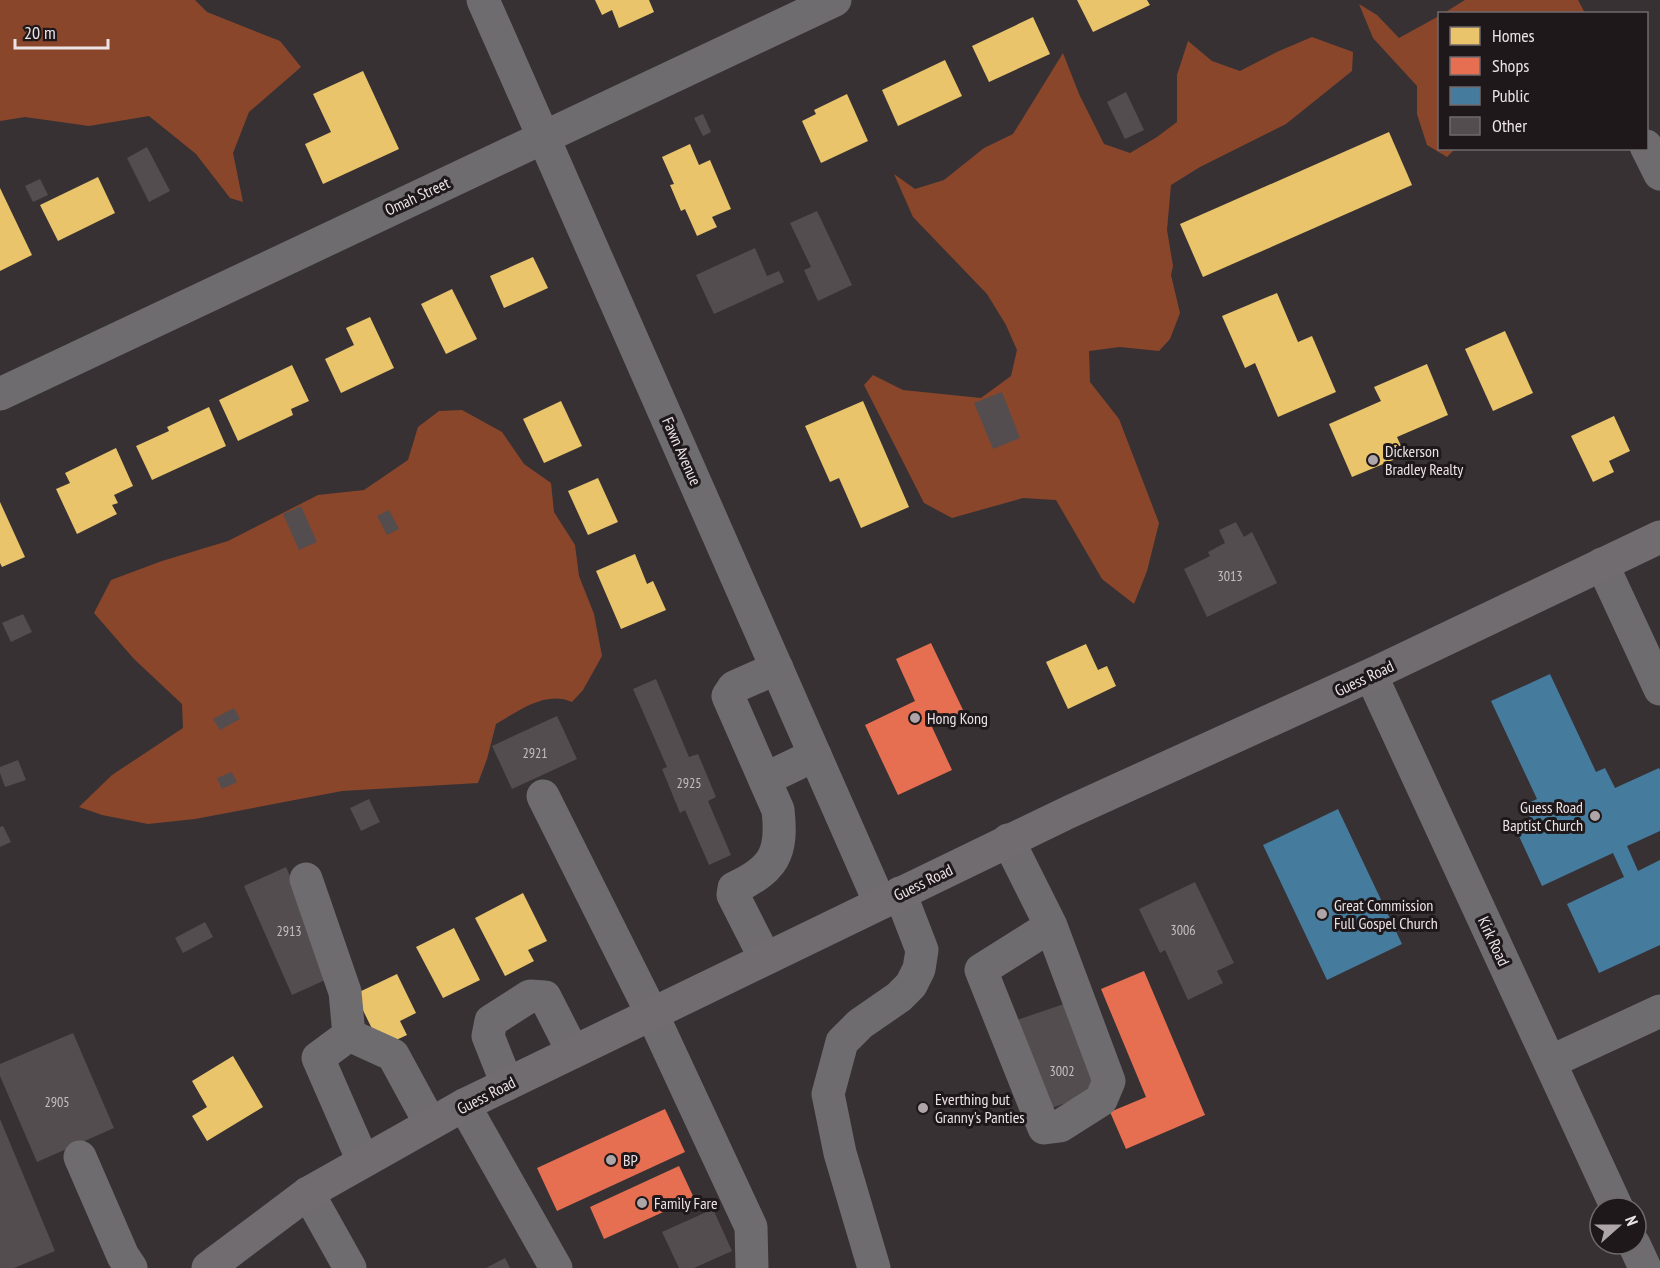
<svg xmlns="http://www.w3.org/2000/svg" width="1660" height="1268" font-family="'PT Sans Narrow',sans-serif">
<rect width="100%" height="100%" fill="#373134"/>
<g fill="#8a462b">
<path d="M 0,0 L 195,0 L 207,12 L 280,41 L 301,67 L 249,112 L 233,153 L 243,202 L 230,198 L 196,154 L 149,116 L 89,126 L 25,117 L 0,121 Z"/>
<path d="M 1465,0 L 1578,0 L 1585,13 L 1444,13 Z"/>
<path d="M 1359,4 L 1377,15 L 1399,38 L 1439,16 L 1440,148 L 1455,149 L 1447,157 L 1427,145 L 1417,114 L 1417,86 L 1373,38 Z"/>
<path d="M 1312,37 L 1353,52 L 1352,71 L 1286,124 L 1200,167 L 1171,185 L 1167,230 L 1173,266 L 1171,275 L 1180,313 L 1170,339 L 1159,351 L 1120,347 L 1089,351 L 1090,382 L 1119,419 L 1159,523 L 1147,571 L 1134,604 L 1102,579 L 1056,500 L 1023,498 L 952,518 L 924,503 L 864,385 L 873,375 L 903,390 L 981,398 L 1011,376 L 1017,350 L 1006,325 L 987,294 L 913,217 L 894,174 L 915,189 L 944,180 L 984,148 L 1013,134 L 1063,53 L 1079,94 L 1104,144 L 1130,153 L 1157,137 L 1177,122 L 1177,75 L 1188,41 L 1212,61 L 1240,71 L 1279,51 Z"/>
<path d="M 462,410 L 502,432 L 524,464 L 551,483 L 554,512 L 575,545 L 579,576 L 594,614 L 602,656 L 583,690 L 572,702 C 546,690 518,711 496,724 L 487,759 L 478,783 L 342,791 L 195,819 L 148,824 L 102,815 L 79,807 L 112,775 L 183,728 L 182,704 L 134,659 L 94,613 L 111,580 L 162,561 L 228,541 L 318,495 L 364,490 L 408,460 L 418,427 L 439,411 Z"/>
</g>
<g fill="#e9c46a">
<path d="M 595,0 L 649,0 L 654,12 L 619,28 L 612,10 L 602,15 Z"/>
<path d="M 1077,0 L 1147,0 L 1150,5 L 1093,32 Z"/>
<path d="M 1033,17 L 1050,54 L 989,82 L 972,46 Z"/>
<path d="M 945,60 L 962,96 L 898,126 L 882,90 Z"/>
<path d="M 363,71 L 399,149 L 323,184 L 305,144 L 331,132 L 313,94 Z"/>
<path d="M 847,94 L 868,141 L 821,163 L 802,121 L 816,114 L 814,110 Z"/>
<path d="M 1389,132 L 1412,185 L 1203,277 L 1180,224 Z"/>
<path d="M 690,144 L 699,165 L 710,160 L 731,209 L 712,217 L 717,227 L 697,236 L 685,209 L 681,211 L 670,185 L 674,184 L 662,157 Z"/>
<path d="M 98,177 L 115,213 L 58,241 L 40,205 Z"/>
<path d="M 0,188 L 32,255 L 0,271 Z"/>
<path d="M 533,257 L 548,288 L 504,308 L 490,276 Z"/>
<path d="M 452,289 L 477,339 L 446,354 L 421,304 Z"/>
<path d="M 1277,293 L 1298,342 L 1312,336 L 1336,392 L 1278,417 L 1255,363 L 1245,368 L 1222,316 Z"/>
<path d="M 370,317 L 394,368 L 341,393 L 325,359 L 354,345 L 346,328 Z"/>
<path d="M 1505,331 L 1533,393 L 1493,411 L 1465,349 Z"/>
<path d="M 1427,364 L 1448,415 L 1397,437 L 1405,455 L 1352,477 L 1329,424 L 1381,401 L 1374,387 Z"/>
<path d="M 292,365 L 309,401 L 291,409 L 293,415 L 238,441 L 219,400 Z"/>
<path d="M 561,401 L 582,446 L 544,463 L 523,419 Z"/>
<path d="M 863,401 L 909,507 L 861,528 L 839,478 L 830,482 L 805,426 Z"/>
<path d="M 209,407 L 226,446 L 152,480 L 136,446 L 169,431 L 167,427 Z"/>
<path d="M 1614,416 L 1630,451 L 1609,461 L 1614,472 L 1593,482 L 1571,436 Z"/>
<path d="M 116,448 L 133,486 L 114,495 L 118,503 L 112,505 L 117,514 L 77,534 L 56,489 L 70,483 L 65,473 Z"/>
<path d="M 598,478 L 618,522 L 588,535 L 568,491 Z"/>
<path d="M 0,502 L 25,557 L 2,567 L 0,563 Z"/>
<path d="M 635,554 L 647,584 L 653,581 L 666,610 L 621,629 L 596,571 Z"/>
<path d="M 1086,644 L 1098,670 L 1107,666 L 1116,686 L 1068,709 L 1046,662 Z"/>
<path d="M 523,893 L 547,941 L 528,950 L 534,961 L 505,976 L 475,918 Z"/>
<path d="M 454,928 L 480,980 L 443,998 L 416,947 Z"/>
<path d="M 397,974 L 416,1013 L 400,1021 L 407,1035 L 381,1047 L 355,994 Z"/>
<path d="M 233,1056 L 263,1107 L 207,1141 L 192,1116 L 207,1107 L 192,1081 Z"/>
</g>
<g fill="#e76f51">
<path d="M 931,643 L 964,712 L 932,727 L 952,770 L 898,795 L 865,725 L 915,701 L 896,659 Z"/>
<path d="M 1144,971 L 1205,1115 L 1126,1149 L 1110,1112 L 1146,1097 L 1101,989 Z"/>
<path d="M 665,1109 L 685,1152 L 557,1211 L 537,1168 Z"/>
<path d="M 679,1166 L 694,1198 L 604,1239 L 590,1207 Z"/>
</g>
<g fill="#457b9d">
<path d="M 1550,674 L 1596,772 L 1605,768 L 1615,788 L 1659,768 L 1660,770 L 1660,831 L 1627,846 L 1638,871 L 1660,860 L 1660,945 L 1599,973 L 1567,904 L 1624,877 L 1613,853 L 1542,886 L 1518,834 L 1534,826 L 1524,805 L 1537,799 L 1491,701 Z"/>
<path d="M 1338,809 L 1402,944 L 1327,980 L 1263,845 Z"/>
</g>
<g fill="#534d4f">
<path d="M 1126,92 L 1144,130 L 1125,139 L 1107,102 Z"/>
<path d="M 703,114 L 711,132 L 703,136 L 694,118 Z"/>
<path d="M 147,147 L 170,191 L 149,202 L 127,158 Z"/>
<path d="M 40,179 L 48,195 L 33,202 L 25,186 Z"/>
<path d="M 817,211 L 852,285 L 818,301 L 804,270 L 811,267 L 790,223 Z"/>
<path d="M 755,248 L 767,276 L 779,271 L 784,282 L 714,314 L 696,275 Z"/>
<path d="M 1002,392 L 1020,438 L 993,449 L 974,403 Z"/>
<path d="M 301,506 L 317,542 L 299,550 L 283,514 Z"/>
<path d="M 389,510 L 399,529 L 387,535 L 377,516 Z"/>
<path d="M 1236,522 L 1244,537 L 1252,532 L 1277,583 L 1207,617 L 1184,569 L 1210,556 L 1208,552 L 1225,543 L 1219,530 Z"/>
<path d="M 23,614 L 32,632 L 11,642 L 2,623 Z"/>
<path d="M 656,679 L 689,757 L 698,754 L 716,797 L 708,801 L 731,855 L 709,865 L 685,810 L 680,813 L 662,769 L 667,767 L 633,689 Z"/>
<path d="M 234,708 L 240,719 L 220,730 L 213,719 Z"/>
<path d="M 557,716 L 577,759 L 512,789 L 492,746 Z"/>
<path d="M 18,760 L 26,780 L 5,787 L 0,773 L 0,767 Z"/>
<path d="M 232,772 L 237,782 L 222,789 L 217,778 Z"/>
<path d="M 369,799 L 380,822 L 361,831 L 350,808 Z"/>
<path d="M 3,826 L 11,842 L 0,847 L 0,827 Z"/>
<path d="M 286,867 L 334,976 L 292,995 L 244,886 Z"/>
<path d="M 1195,882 L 1234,963 L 1217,971 L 1223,983 L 1188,1000 L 1165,950 L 1160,953 L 1139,909 Z"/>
<path d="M 205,922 L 213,937 L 183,953 L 175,938 Z"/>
<path d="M 1064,1004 L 1096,1092 L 1049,1109 L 1017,1020 Z"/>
<path d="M 73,1033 L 114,1128 L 37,1162 L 0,1076 L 0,1064 Z"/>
<path d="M 0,1119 L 55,1251 L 14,1268 L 0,1268 Z"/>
<path d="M 713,1209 L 732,1251 L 694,1268 L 679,1268 L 662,1232 Z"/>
<path d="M 505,1258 L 510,1268 L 486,1268 Z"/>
</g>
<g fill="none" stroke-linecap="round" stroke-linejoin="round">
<g stroke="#6e6c6e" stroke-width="33">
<path d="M 483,0 L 880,903"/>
<path d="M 1646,146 L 1660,174"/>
<path d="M 0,394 L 835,0"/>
<path d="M 1602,564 L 1660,689"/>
<path d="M 1371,675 L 1617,1208"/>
<path d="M 765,779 L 815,755"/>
<path d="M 543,796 L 652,1014 L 751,1227 L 752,1268"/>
<path d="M 1008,840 L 1051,926 L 1109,1081 L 1101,1100 L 1060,1126 L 1044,1128 L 981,970 L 1051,926"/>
<path d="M 306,879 L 345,992 L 349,1035 L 318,1058 L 363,1161"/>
<path d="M 765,958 L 733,895 L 734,888 C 774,870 783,853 778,810 L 728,696 L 734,687 L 777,668"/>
<path d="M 349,1035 L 393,1055 L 430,1123"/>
<path d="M 1550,1062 L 1660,1011"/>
<path d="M 507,1084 L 488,1036 L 491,1021 L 530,996 L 545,997 L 573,1052"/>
<path d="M 464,1105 L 556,1268"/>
<path d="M 80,1157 L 123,1256 L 131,1268"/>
<path d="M 308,1193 L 350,1268"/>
<path d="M 1634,1244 L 1645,1268"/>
<path d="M 874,1268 L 840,1153 L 828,1094 L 842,1042 L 860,1024 L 899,997 L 911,985 L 919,969 L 922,950 L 900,893"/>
</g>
<path stroke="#706c70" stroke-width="33" d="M 208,1268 L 308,1193 L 464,1105 L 1069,812 L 1379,671 L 1660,537"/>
</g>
<g fill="#ada5a8" stroke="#1e181b" stroke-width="2">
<circle cx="1373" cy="460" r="6"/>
<circle cx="915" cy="718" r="6"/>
<circle cx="1595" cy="816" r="6"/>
<circle cx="1322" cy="914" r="6"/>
<circle cx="923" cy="1108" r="6"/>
<circle cx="611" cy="1160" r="6"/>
<circle cx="642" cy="1203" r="6"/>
</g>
<g text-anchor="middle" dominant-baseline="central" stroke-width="6" stroke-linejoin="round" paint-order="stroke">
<g font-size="14" fill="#c6bec1">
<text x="1230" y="576">3013</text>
<text x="535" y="753">2921</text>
<text x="689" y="783">2925</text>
<text x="1183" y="930">3006</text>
<text x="289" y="931">2913</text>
<text x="1062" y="1071">3002</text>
<text x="57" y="1102">2905</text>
</g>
<g font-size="16" fill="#ece3e7" stroke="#1e181b">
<text transform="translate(417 196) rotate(-25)">Omah Street</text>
<text transform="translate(682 451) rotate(66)">Fawn Avenue</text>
<text transform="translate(1364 678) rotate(-25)">Guess Road</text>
<text transform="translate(923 882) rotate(-26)">Guess Road</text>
<text transform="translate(1494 941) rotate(65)">Kirk Road</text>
<text transform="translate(486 1095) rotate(-27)">Guess Road</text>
</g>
<g font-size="16" fill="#ece3e7" stroke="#1e181b" text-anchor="start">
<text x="1385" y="451">Dickerson<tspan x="1385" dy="18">Bradley Realty</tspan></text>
<text x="927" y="718">Hong Kong</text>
<text x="1583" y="807" text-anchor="end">Guess Road<tspan x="1583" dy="18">Baptist Church</tspan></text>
<text x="1334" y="905">Great Commission<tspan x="1334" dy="18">Full Gospel Church</tspan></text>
<text x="935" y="1099">Everthing but<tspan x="935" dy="18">Granny's Panties</tspan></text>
<text x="623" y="1160">BP</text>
<text x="654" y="1203">Family Fare</text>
</g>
</g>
<rect x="1438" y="12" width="210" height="138" fill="#1e181b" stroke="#70696d" stroke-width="1.5"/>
<rect x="1450" y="27" width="30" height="18" fill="#e9c46a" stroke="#70696d" stroke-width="1.5"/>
<text x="1492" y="42" font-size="18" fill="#ece3e7">Homes</text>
<rect x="1450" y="57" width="30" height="18" fill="#e76f51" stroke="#70696d" stroke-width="1.5"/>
<text x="1492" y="72" font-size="18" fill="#ece3e7">Shops</text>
<rect x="1450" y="87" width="30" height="18" fill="#457b9d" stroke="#70696d" stroke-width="1.5"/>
<text x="1492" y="102" font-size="18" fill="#ece3e7">Public</text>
<rect x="1450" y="117" width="30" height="18" fill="#534d4f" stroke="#70696d" stroke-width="1.5"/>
<text x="1492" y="132" font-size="18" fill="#ece3e7">Other</text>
<g transform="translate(1618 1226) rotate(69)"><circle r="28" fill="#1e181b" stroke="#70696d" stroke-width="1.5"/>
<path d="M0-4.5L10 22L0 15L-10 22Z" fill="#ada5a8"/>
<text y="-9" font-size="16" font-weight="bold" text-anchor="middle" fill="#ece3e7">N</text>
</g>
<path d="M15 39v9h93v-9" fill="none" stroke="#ece3e7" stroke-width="3"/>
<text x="24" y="39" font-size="18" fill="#ece3e7" stroke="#1e181b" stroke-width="4.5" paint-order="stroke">20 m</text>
</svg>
